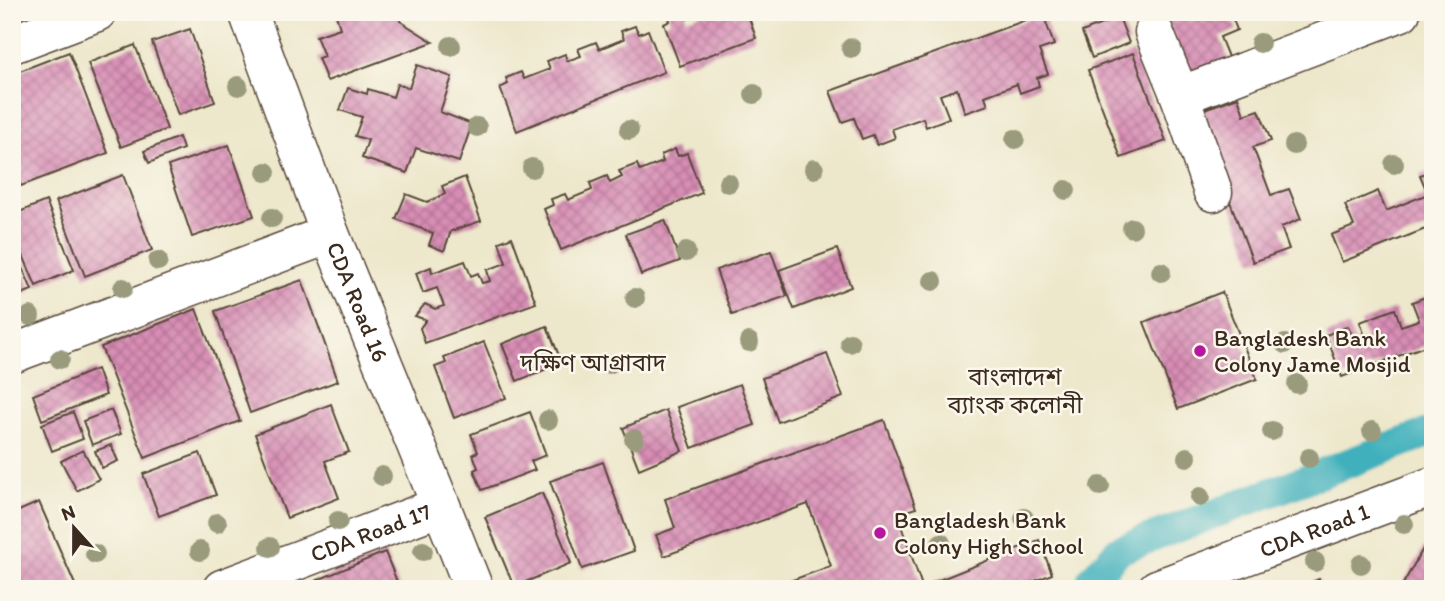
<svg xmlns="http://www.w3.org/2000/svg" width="1445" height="601" font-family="Itim,'Noto Sans Bengali',sans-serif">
<defs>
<pattern id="building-cross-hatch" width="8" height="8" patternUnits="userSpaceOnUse" patternTransform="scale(1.75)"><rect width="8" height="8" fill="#d88db5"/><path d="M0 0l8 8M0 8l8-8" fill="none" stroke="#b07393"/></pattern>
</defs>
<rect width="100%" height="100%" fill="#fbf7ec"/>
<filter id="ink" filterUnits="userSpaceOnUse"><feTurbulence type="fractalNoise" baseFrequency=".0143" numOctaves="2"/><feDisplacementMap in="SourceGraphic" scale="14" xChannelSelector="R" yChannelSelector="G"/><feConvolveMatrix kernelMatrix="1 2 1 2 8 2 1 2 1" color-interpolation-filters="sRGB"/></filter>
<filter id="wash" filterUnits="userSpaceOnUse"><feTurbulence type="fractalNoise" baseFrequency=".00686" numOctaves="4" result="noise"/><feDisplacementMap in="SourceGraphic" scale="28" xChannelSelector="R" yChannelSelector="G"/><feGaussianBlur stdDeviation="1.57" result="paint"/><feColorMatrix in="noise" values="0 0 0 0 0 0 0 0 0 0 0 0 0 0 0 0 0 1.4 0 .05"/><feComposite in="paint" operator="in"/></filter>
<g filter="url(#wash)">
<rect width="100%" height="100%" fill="#ede7cb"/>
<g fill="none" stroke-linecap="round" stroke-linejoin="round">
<path stroke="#41b0bc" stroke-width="30" d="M 1095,587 L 1092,579 L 1119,550 L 1433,431"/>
</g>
<g id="blocks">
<g fill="url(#building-cross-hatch)">
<path d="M 335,12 L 401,12 L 400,21 L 433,42 L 327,81 L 318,58 L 324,56 L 316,36 L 340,28 Z"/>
<path d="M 670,12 L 685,12 L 687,19 L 707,12 L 747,12 L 756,38 L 680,66 L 664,24 L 670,21 L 668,13 Z"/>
<path d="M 1164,12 L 1230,12 L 1237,30 L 1220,37 L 1230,62 L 1189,78 Z"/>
<path d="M 1043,14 L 1054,45 L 1039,50 L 1048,74 L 1037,78 L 1039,86 L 1020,93 L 1017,84 L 985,96 L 988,105 L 965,113 L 957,89 L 940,95 L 949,118 L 926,127 L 923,118 L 892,129 L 895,138 L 877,145 L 873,135 L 862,139 L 854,118 L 842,122 L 830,91 Z"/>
<path d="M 1119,17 L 1129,43 L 1092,58 L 1082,32 Z"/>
<path d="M 635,26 L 639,34 L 648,30 L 664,72 L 517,131 L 500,88 L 508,84 L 506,78 L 521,72 L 524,79 L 550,69 L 547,61 L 565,54 L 567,61 L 581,56 L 578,49 L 596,42 L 599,49 L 624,39 L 621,31 Z"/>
<path d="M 190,29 L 215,102 L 178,115 L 152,42 Z"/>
<path d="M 135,45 L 167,129 L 121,147 L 88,63 Z"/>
<path d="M 69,52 L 108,153 L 21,186 L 12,162 L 12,74 Z"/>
<path d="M 1133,53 L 1166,141 L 1121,158 L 1088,70 Z"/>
<path d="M 417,65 L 452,77 L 440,112 L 472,124 L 459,162 L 416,148 L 407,173 L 362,158 L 368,140 L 355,136 L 362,117 L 340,110 L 348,88 L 367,94 L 368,89 L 393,97 L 397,84 L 409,88 Z"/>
<path d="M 1238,97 L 1244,115 L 1259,110 L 1271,141 L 1253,147 L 1271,195 L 1289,189 L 1301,219 L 1281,227 L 1289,249 L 1253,262 L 1196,112 Z"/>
<path d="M 179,137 L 183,149 L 149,163 L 144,151 Z"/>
<path d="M 229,145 L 254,216 L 192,237 L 168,166 Z"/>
<path d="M 675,149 L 678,156 L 687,153 L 702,193 L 561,250 L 544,209 L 553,205 L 551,199 L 565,194 L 568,200 L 592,190 L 590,183 L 607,176 L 610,183 L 622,177 L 619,171 L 637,164 L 640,171 L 663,162 L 661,155 Z"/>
<path d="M 1433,170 L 1433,226 L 1342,262 L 1331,235 L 1354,226 L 1345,205 L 1378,191 L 1386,211 L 1428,194 L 1420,175 Z"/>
<path d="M 123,175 L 152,250 L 85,276 L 56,201 Z"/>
<path d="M 465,177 L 481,221 L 451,231 L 444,251 L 429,245 L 433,233 L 396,219 L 406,194 L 427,202 L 445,194 L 442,186 Z"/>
<path d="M 46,201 L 74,270 L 36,286 L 12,229 L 12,215 Z"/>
<path d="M 665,220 L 680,261 L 641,275 L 626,234 Z"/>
<path d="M 512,237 L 536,303 L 425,343 L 420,328 L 426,320 L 415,316 L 425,304 L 435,309 L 444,306 L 437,288 L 423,293 L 416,273 L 431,267 L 432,273 L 465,261 L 471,276 L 478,273 L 482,283 L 490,281 L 487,270 L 506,263 L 499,242 Z"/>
<path d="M 12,243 L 32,290 L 12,298 Z"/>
<path d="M 837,249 L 851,287 L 794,309 L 779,270 Z"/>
<path d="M 771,251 L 787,296 L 732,315 L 716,270 Z"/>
<path d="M 302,280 L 338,381 L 250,413 L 215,311 Z"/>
<path d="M 1222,292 L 1257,379 L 1178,409 L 1144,322 Z"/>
<path d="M 1428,296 L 1433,308 L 1433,343 L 1342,377 L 1326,335 L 1348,326 L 1355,343 L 1366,339 L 1360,322 L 1395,309 L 1401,326 L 1419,320 L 1412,302 Z"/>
<path d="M 196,309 L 240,421 L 145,458 L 101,347 Z"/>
<path d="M 547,326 L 562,363 L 517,381 L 502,344 Z"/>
<path d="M 484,342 L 506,398 L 454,418 L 435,367 L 446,363 L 444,358 Z"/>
<path d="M 827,354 L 843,397 L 778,422 L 762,378 Z"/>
<path d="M 97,369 L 106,395 L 42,420 L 33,395 Z"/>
<path d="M 740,384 L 755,425 L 692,448 L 677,407 Z"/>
<path d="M 331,404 L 349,452 L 325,461 L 339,498 L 287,518 L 255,434 Z"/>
<path d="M 111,410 L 121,434 L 92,445 L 83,421 Z"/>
<path d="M 666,410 L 682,451 L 639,469 L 623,428 Z"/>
<path d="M 73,412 L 83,439 L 52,451 L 42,424 Z"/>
<path d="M 530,412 L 546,455 L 531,461 L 535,470 L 482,490 L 474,470 L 478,468 L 473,454 L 478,452 L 471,434 Z"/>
<path d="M 884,420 L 916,508 L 897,514 L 923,589 L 768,589 L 831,566 L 808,504 L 664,556 L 656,535 L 675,528 L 665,499 Z"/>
<path d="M 111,445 L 118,461 L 102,468 L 95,451 Z"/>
<path d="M 83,450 L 99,479 L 77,491 L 61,461 Z"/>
<path d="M 200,453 L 216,495 L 159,516 L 143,474 Z"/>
<path d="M 603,462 L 634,551 L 582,569 L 550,481 Z"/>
<path d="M 542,493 L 571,563 L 514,587 L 485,517 Z"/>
<path d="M 39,502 L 77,589 L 12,589 L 12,514 Z"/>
<path d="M 1039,540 L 1052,574 L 1016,589 L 937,589 L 934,582 Z"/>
<path d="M 1424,547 L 1433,552 L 1433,589 L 1400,589 Z"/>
<path d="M 385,552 L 400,589 L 318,589 L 315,581 Z"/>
<path d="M 1319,579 L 1323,589 L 1295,589 Z"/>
</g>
</g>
</g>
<g filter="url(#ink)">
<use href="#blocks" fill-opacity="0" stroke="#564638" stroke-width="2"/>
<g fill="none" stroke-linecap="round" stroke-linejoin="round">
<g stroke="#564638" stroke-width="41">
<g id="minor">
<path id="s1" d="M 248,12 L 330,234 L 441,506 L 474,589"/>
<path d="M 1154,32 L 1180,96 L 1213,192"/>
<path d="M 12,44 L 97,12"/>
<path d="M 1180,96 L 1401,12"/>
<path d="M 12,354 L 330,234"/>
<path id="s2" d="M 222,589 L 441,506"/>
<path id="s3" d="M 1157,589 L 1433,486"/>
</g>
</g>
<use href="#minor" stroke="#fff" stroke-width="38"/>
</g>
<g fill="#9a9b7d">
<circle cx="1260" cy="43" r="10"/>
<circle cx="451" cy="46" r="10"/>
<circle cx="851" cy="48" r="10"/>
<circle cx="238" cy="86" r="10"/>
<circle cx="754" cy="94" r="10"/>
<circle cx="477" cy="127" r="10"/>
<circle cx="629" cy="130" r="10"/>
<circle cx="1015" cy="139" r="10"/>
<circle cx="1294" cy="145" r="10"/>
<circle cx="1394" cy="164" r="10"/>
<circle cx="532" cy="168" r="10"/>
<circle cx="814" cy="169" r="10"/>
<circle cx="266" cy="172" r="10"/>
<circle cx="728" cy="183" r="10"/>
<circle cx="1066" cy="190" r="10"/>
<circle cx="272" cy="218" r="10"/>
<circle cx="1132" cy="228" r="10"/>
<circle cx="686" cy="252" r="10"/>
<circle cx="158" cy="261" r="10"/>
<circle cx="1161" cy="272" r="10"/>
<circle cx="933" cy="281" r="10"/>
<circle cx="123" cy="288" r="10"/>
<circle cx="635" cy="298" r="10"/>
<circle cx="30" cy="316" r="10"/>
<circle cx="749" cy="342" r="10"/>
<circle cx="850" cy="343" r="10"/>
<circle cx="1285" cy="344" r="10"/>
<circle cx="60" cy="359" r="10"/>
<circle cx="609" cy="364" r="10"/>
<circle cx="1297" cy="384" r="10"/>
<circle cx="548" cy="420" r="10"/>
<circle cx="1272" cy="431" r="10"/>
<circle cx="1372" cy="431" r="10"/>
<circle cx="634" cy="439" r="10"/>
<circle cx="1187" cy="457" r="10"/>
<circle cx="1309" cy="458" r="10"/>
<circle cx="382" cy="476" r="10"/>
<circle cx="1100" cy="486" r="10"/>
<circle cx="1200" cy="497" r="10"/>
<circle cx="1024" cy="518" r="10"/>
<circle cx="338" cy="521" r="10"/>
<circle cx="217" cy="523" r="10"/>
<circle cx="1404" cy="524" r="10"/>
<circle cx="941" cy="543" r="10"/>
<circle cx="270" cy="547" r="10"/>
<circle cx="200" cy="551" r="10"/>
<circle cx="423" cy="551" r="10"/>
<circle cx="95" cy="554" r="10"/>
<circle cx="1315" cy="562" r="10"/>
<circle cx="1361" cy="564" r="10"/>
</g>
</g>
<g fill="#b5179e" stroke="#fbf7ec" stroke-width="2.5">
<circle cx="1200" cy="351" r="7"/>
<circle cx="880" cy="533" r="7"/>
</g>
<g text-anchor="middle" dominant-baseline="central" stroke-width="5" stroke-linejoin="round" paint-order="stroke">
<g font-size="23" fill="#3b2a1e" stroke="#fbf7ec">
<text stroke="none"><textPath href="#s1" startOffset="310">CDA Road 16</textPath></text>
<text stroke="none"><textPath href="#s3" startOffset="168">CDA Road 1</textPath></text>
<text stroke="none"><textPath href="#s2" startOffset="159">CDA Road 17</textPath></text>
</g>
<g font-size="23" fill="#3b2a1e" stroke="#fbf7ec" text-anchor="start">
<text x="1214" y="338">Bangladesh Bank<tspan x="1214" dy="26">Colony Jame Mosjid</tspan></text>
<text x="894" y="520">Bangladesh Bank<tspan x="894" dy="26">Colony High School</tspan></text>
</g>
<g font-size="24" fill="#3b2a1e" stroke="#fbf7ec">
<text x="593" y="362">দক্ষিণ আগ্রাবাদ</text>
<text x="1015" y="376">বাংলাদেশ<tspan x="1015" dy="28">ব্যাংক কলোনী</tspan></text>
</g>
</g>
<rect width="1445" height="601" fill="none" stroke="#fbf7ec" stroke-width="42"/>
<g transform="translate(74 528) rotate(339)" stroke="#fbf7ec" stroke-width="5" paint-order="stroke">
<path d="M0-5L12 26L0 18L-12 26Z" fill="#3b2a1e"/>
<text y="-10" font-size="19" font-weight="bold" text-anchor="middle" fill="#3b2a1e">N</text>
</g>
</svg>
